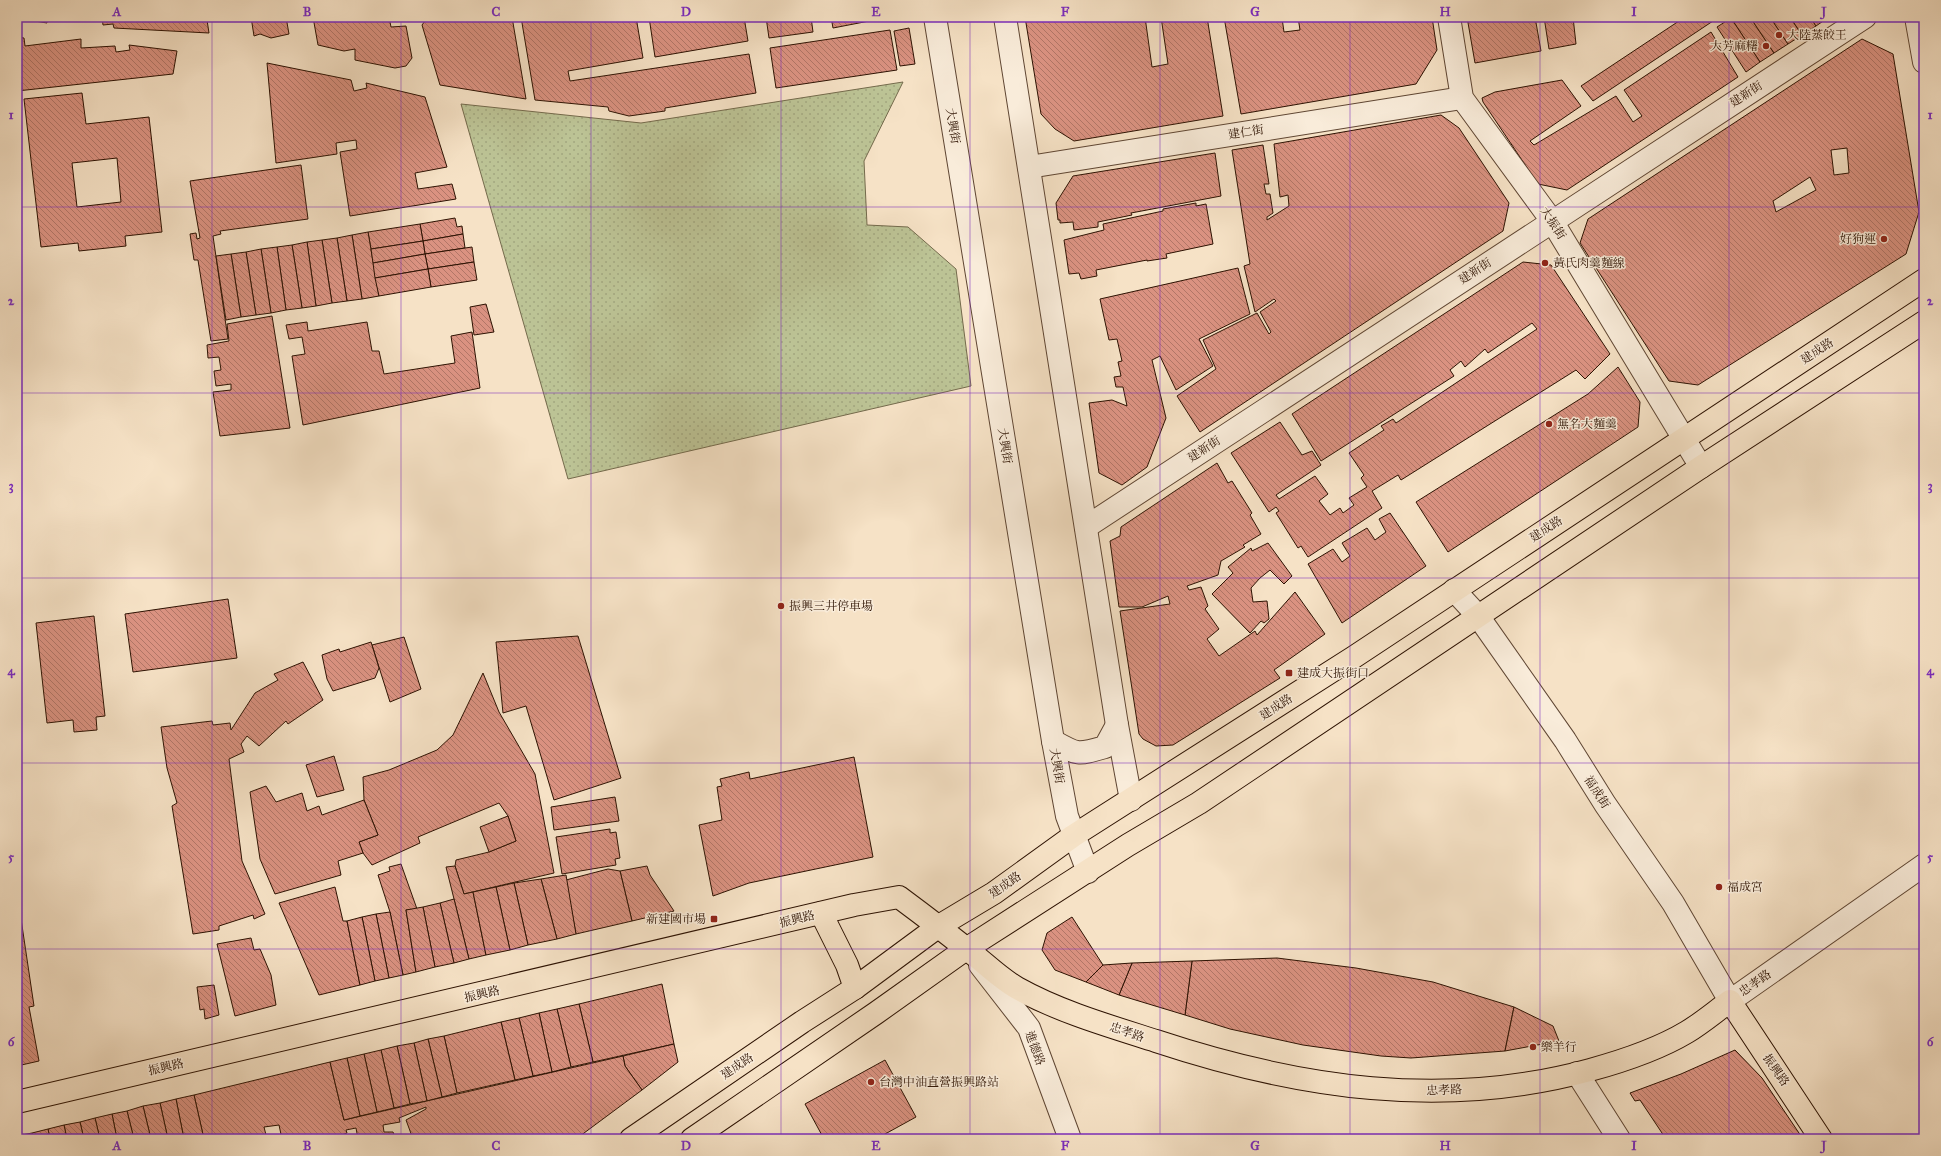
<svg xmlns="http://www.w3.org/2000/svg" width="1941" height="1156" font-family="'IM FELL Great Primer','Noto Serif TC',serif">
<defs>
<pattern id="green-dots" width="8" height="8" patternUnits="userSpaceOnUse"><rect width="8" height="8" fill="#bcc395"/><path d="M2 2h.1M6 6h.1" fill="none" stroke="#a2a67f" stroke-width="1.8" stroke-linecap="round"/></pattern>
<pattern id="building-back-hatch" width="6" height="6" patternUnits="userSpaceOnUse"><rect width="6" height="6" fill="#da9281"/><path d="M-1 5l2 2M0 0l6 6M5-1l2 2" fill="none" stroke="#b17667"/></pattern>
</defs>
<rect width="100%" height="100%" fill="#f6e2c6"/>
<filter id="stains"><feTurbulence type="fractalNoise" baseFrequency=".005" numOctaves="4"/><feColorMatrix values="0 0 0 0 .2 0 0 0 0 .09 0 0 0 0 .02 0 0 0 .5 -.17"/></filter>
<radialGradient id="worn" r=".72"><stop offset=".6" stop-color="#630" stop-opacity="0"/><stop offset="1" stop-color="#630" stop-opacity=".3"/></radialGradient>
<path fill="url(#green-dots)" stroke="#746a4c" d="M 903,82 L 864,161 L 867,225 L 908,227 L 956,269 L 971,386 L 568,479 L 461,104 L 641,123 Z"/>
<g fill="url(#building-back-hatch)" stroke="#2d1202" fill-rule="evenodd">
<path d="M 17,17 L 46,17 L 47,23 L 17,18 Z"/>
<path d="M 102,17 L 227,17 L 207,20 L 209,33 L 114,28 L 113,24 L 103,25 Z"/>
<path d="M 251,17 L 286,17 L 289,34 L 271,38 L 260,34 L 254,36 Z"/>
<path d="M 313,17 L 389,17 L 391,27 L 406,26 L 412,58 L 406,66 L 395,68 L 355,60 L 355,49 L 344,51 L 318,45 Z"/>
<path d="M 428,17 L 512,17 L 526,99 L 440,85 L 422,25 Z"/>
<path d="M 521,17 L 636,17 L 643,58 L 568,71 L 570,81 L 749,54 L 756,93 L 665,108 L 665,111 L 629,116 L 609,111 L 608,107 L 535,100 Z"/>
<path d="M 649,17 L 744,17 L 748,41 L 655,57 Z"/>
<path d="M 766,17 L 811,17 L 813,32 L 769,38 Z"/>
<path d="M 831,17 L 890,17 L 833,28 Z"/>
<path d="M 1025,17 L 1145,17 L 1152,67 L 1168,64 L 1161,17 L 1207,17 L 1223,116 L 1074,141 L 1055,129 L 1041,114 Z"/>
<path d="M 1224,17 L 1287,17 L 1282,18 L 1284,32 L 1300,30 L 1298,17 L 1432,17 L 1437,50 L 1416,84 L 1241,114 Z"/>
<path d="M 1467,17 L 1535,17 L 1541,51 L 1475,63 Z"/>
<path d="M 1544,17 L 1573,17 L 1576,44 L 1549,49 Z"/>
<path d="M 1685,17 L 1719,17 L 1593,101 L 1581,86 Z"/>
<path d="M 1733,17 L 1750,17 L 1774,53 L 1760,62 L 1731,18 Z"/>
<path d="M 1750,17 L 1770,17 L 1788,44 L 1774,53 Z"/>
<path d="M 1770,17 L 1790,17 L 1802,35 L 1788,44 Z"/>
<path d="M 1790,17 L 1810,17 L 1816,26 L 1802,35 Z"/>
<path d="M 1810,17 L 1829,17 L 1816,26 Z"/>
<path d="M 1731,18 L 1760,62 L 1746,72 L 1717,27 Z"/>
<path d="M 909,28 L 915,64 L 900,66 L 894,31 Z"/>
<path d="M 890,30 L 897,70 L 776,88 L 770,48 Z"/>
<path d="M 1711,32 L 1738,77 L 1567,190 L 1538,184 L 1483,102 L 1482,98 L 1495,92 L 1562,80 L 1581,106 L 1530,141 L 1534,145 L 1616,96 L 1633,122 L 1642,116 L 1624,90 Z"/>
<path d="M 17,37 L 24,38 L 25,46 L 81,39 L 81,48 L 115,46 L 116,52 L 130,50 L 129,45 L 177,51 L 173,74 L 17,91 Z"/>
<path d="M 1862,39 L 1893,54 L 1919,212 L 1906,254 L 1698,385 L 1669,381 L 1580,243 L 1588,219 ZM 1847,148 L 1849,173 L 1834,175 L 1831,150 ZM 1810,177 L 1816,190 L 1776,212 L 1773,201 Z"/>
<path d="M 267,63 L 351,80 L 354,91 L 367,88 L 366,83 L 425,97 L 447,167 L 415,173 L 418,189 L 452,184 L 456,199 L 350,216 L 340,152 L 357,149 L 356,140 L 336,143 L 337,154 L 276,163 Z"/>
<path d="M 82,93 L 86,124 L 149,117 L 162,232 L 125,236 L 126,246 L 79,251 L 78,243 L 41,247 L 24,99 ZM 117,158 L 121,202 L 77,207 L 72,163 Z"/>
<path d="M 1441,115 L 1459,128 L 1509,203 L 1503,231 L 1200,432 L 1177,396 L 1216,369 L 1203,340 L 1257,313 L 1269,334 L 1271,332 L 1260,312 L 1276,301 L 1274,299 L 1255,312 L 1244,266 L 1250,264 L 1232,150 L 1263,145 L 1269,184 L 1264,184 L 1266,194 L 1270,194 L 1273,213 L 1267,217 L 1267,220 L 1289,206 L 1288,195 L 1280,197 L 1274,144 Z"/>
<path d="M 1215,153 L 1221,196 L 1131,213 L 1132,215 L 1098,222 L 1098,227 L 1074,230 L 1073,222 L 1060,223 L 1060,220 L 1058,220 L 1056,203 L 1073,176 Z"/>
<path d="M 301,165 L 308,219 L 220,231 L 221,234 L 213,236 L 228,339 L 211,341 L 198,260 L 194,260 L 190,234 L 196,233 L 197,239 L 200,238 L 190,181 Z"/>
<path d="M 1196,203 L 1196,206 L 1206,204 L 1213,244 L 1166,254 L 1167,258 L 1147,261 L 1147,260 L 1096,270 L 1097,276 L 1081,279 L 1079,273 L 1069,274 L 1064,240 L 1104,230 L 1103,224 L 1163,211 L 1163,209 Z"/>
<path d="M 455,218 L 457,227 L 462,226 L 463,234 L 423,241 L 420,224 Z"/>
<path d="M 420,224 L 423,241 L 371,249 L 368,232 Z"/>
<path d="M 368,232 L 379,296 L 362,299 L 352,235 Z"/>
<path d="M 463,234 L 465,248 L 425,254 L 423,241 Z"/>
<path d="M 352,235 L 362,299 L 347,301 L 337,238 Z"/>
<path d="M 337,238 L 347,301 L 332,303 L 322,240 Z"/>
<path d="M 322,240 L 332,303 L 316,306 L 307,242 Z"/>
<path d="M 423,241 L 425,254 L 373,263 L 371,249 Z"/>
<path d="M 307,242 L 316,306 L 302,308 L 292,245 Z"/>
<path d="M 292,245 L 302,308 L 286,310 L 277,247 Z"/>
<path d="M 277,247 L 286,310 L 271,313 L 261,249 Z"/>
<path d="M 472,247 L 474,262 L 428,269 L 425,254 Z"/>
<path d="M 261,249 L 271,313 L 256,315 L 246,252 Z"/>
<path d="M 246,252 L 256,315 L 241,317 L 231,254 Z"/>
<path d="M 231,254 L 241,317 L 226,320 L 216,256 Z"/>
<path d="M 425,254 L 428,269 L 375,278 L 373,263 Z"/>
<path d="M 474,262 L 477,280 L 431,287 L 428,269 Z"/>
<path d="M 1523,262 L 1551,265 L 1610,354 L 1585,379 L 1576,370 L 1401,480 L 1398,475 L 1372,491 L 1382,508 L 1308,557 L 1301,546 L 1298,548 L 1276,513 L 1279,511 L 1276,507 L 1269,512 L 1231,453 L 1280,422 L 1302,455 L 1312,451 L 1321,465 L 1276,495 L 1279,499 L 1315,476 L 1328,494 L 1319,501 L 1330,515 L 1340,508 L 1343,513 L 1354,505 L 1349,498 L 1367,487 L 1361,478 L 1364,475 L 1349,453 L 1384,430 L 1381,426 L 1393,419 L 1396,423 L 1537,329 L 1532,323 L 1488,353 L 1485,349 L 1465,367 L 1461,361 L 1450,370 L 1454,376 L 1321,461 L 1292,414 Z"/>
<path d="M 1238,268 L 1250,314 L 1199,339 L 1213,366 L 1176,390 L 1160,356 L 1152,360 L 1166,418 L 1147,467 L 1122,485 L 1099,473 L 1089,403 L 1112,400 L 1127,406 L 1123,387 L 1116,387 L 1114,377 L 1121,376 L 1118,362 L 1122,361 L 1117,339 L 1109,340 L 1100,299 Z"/>
<path d="M 428,269 L 431,287 L 379,296 L 375,278 Z"/>
<path d="M 486,304 L 494,332 L 474,335 L 470,307 Z"/>
<path d="M 272,316 L 290,428 L 220,436 L 213,392 L 231,390 L 231,384 L 216,386 L 214,371 L 221,370 L 219,357 L 208,358 L 207,345 L 229,341 L 227,324 Z"/>
<path d="M 307,322 L 308,331 L 367,322 L 372,351 L 379,351 L 384,374 L 455,363 L 451,336 L 472,332 L 480,388 L 303,425 L 292,356 L 305,354 L 302,337 L 289,339 L 286,325 Z"/>
<path d="M 1618,367 L 1640,402 L 1638,427 L 1448,552 L 1416,502 L 1588,394 Z"/>
<path d="M 1217,463 L 1228,483 L 1232,481 L 1252,513 L 1250,515 L 1261,534 L 1243,545 L 1245,547 L 1221,561 L 1218,575 L 1187,586 L 1189,590 L 1201,587 L 1208,606 L 1205,609 L 1219,629 L 1207,639 L 1219,656 L 1255,631 L 1257,635 L 1295,592 L 1325,634 L 1274,670 L 1280,678 L 1173,745 L 1156,746 L 1143,739 L 1139,734 L 1120,611 L 1170,604 L 1168,596 L 1142,607 L 1119,607 L 1110,541 L 1120,536 L 1121,527 Z"/>
<path d="M 1390,513 L 1426,566 L 1342,623 L 1308,564 L 1333,549 L 1342,562 L 1350,556 L 1342,543 L 1367,528 L 1375,540 L 1386,532 L 1379,519 Z"/>
<path d="M 1268,543 L 1292,576 L 1284,584 L 1270,570 L 1260,578 L 1251,588 L 1253,602 L 1267,601 L 1269,619 L 1264,623 L 1261,621 L 1250,633 L 1212,594 L 1233,573 L 1228,567 L 1251,548 L 1252,551 Z"/>
<path d="M 228,599 L 237,658 L 133,672 L 125,614 Z"/>
<path d="M 94,616 L 105,716 L 96,717 L 97,730 L 74,732 L 73,720 L 47,723 L 36,623 Z"/>
<path d="M 578,636 L 621,778 L 554,800 L 526,706 L 503,713 L 496,642 Z"/>
<path d="M 404,637 L 421,689 L 390,702 L 372,645 Z"/>
<path d="M 371,642 L 379,668 L 375,678 L 333,691 L 327,679 L 322,655 L 339,649 L 340,652 Z"/>
<path d="M 303,662 L 323,700 L 288,724 L 286,721 L 259,746 L 247,736 L 241,744 L 244,752 L 229,759 L 242,861 L 265,914 L 254,919 L 253,915 L 219,926 L 219,930 L 193,934 L 172,806 L 177,803 L 167,768 L 161,727 L 212,721 L 213,725 L 230,723 L 231,730 L 255,693 L 278,680 L 274,674 Z"/>
<path d="M 483,673 L 499,712 L 535,774 L 554,873 L 464,894 L 455,866 L 456,860 L 489,852 L 516,841 L 508,816 L 499,803 L 418,837 L 420,843 L 372,865 L 363,853 L 359,842 L 378,835 L 364,800 L 363,777 L 389,770 L 437,750 L 453,735 Z"/>
<path d="M 334,756 L 344,790 L 317,797 L 306,765 Z"/>
<path d="M 854,757 L 873,857 L 749,883 L 713,896 L 699,825 L 722,820 L 717,787 L 722,786 L 720,779 L 749,772 L 750,779 Z"/>
<path d="M 266,786 L 276,802 L 302,793 L 307,811 L 319,806 L 322,815 L 364,800 L 378,835 L 359,842 L 363,853 L 338,861 L 341,875 L 275,894 L 260,859 L 250,792 Z"/>
<path d="M 615,797 L 619,821 L 554,830 L 551,807 Z"/>
<path d="M 508,816 L 516,841 L 489,852 L 480,827 Z"/>
<path d="M 610,829 L 610,833 L 616,832 L 620,858 L 615,859 L 616,865 L 562,874 L 556,837 Z"/>
<path d="M 401,864 L 417,909 L 406,910 L 416,972 L 403,975 L 390,912 L 378,875 L 390,871 L 389,867 Z"/>
<path d="M 455,866 L 464,894 L 473,892 L 486,955 L 469,959 L 446,867 Z"/>
<path d="M 647,866 L 650,875 L 674,911 L 632,921 L 620,871 Z"/>
<path d="M 608,869 L 620,871 L 632,921 L 576,934 L 566,880 Z"/>
<path d="M 566,875 L 576,934 L 557,939 L 541,879 Z"/>
<path d="M 541,879 L 557,939 L 528,945 L 514,883 Z"/>
<path d="M 514,883 L 528,945 L 510,950 L 496,887 Z"/>
<path d="M 335,887 L 343,921 L 347,921 L 360,985 L 319,995 L 279,903 Z"/>
<path d="M 496,887 L 510,950 L 486,955 L 473,892 Z"/>
<path d="M 17,892 L 34,1006 L 29,1007 L 39,1061 L 17,1066 Z"/>
<path d="M 454,899 L 469,959 L 454,963 L 440,903 Z"/>
<path d="M 440,903 L 454,963 L 435,967 L 423,907 Z"/>
<path d="M 423,907 L 435,967 L 416,972 L 406,910 Z"/>
<path d="M 390,912 L 403,975 L 389,978 L 376,914 Z"/>
<path d="M 376,914 L 389,978 L 375,981 L 362,917 Z"/>
<path d="M 362,917 L 375,981 L 360,985 L 347,921 Z"/>
<path d="M 1072,917 L 1103,965 L 1086,982 L 1055,970 L 1042,950 L 1047,933 Z"/>
<path d="M 251,938 L 254,950 L 260,949 L 271,975 L 276,1005 L 235,1016 L 217,944 Z"/>
<path d="M 1277,958 L 1356,968 L 1433,982 L 1514,1007 L 1505,1051 L 1411,1058 L 1381,1056 L 1303,1045 L 1230,1029 L 1185,1015 L 1192,961 Z"/>
<path d="M 1192,961 L 1185,1015 L 1119,995 L 1132,963 Z"/>
<path d="M 1132,963 L 1119,995 L 1086,982 L 1103,965 Z"/>
<path d="M 662,984 L 674,1044 L 593,1062 L 579,1004 Z"/>
<path d="M 214,985 L 219,1015 L 205,1019 L 204,1009 L 200,1010 L 197,987 Z"/>
<path d="M 579,1004 L 593,1062 L 571,1067 L 557,1009 Z"/>
<path d="M 1514,1007 L 1553,1026 L 1559,1041 L 1505,1051 Z"/>
<path d="M 557,1009 L 571,1067 L 552,1072 L 539,1013 Z"/>
<path d="M 539,1013 L 552,1072 L 533,1076 L 519,1018 Z"/>
<path d="M 519,1018 L 533,1076 L 515,1080 L 501,1022 Z"/>
<path d="M 501,1022 L 515,1080 L 457,1093 L 444,1036 Z"/>
<path d="M 444,1036 L 457,1093 L 442,1097 L 428,1039 Z"/>
<path d="M 428,1039 L 442,1097 L 427,1101 L 414,1043 Z"/>
<path d="M 414,1043 L 427,1101 L 410,1104 L 397,1046 Z"/>
<path d="M 674,1044 L 678,1062 L 642,1090 L 625,1066 L 623,1056 Z"/>
<path d="M 397,1046 L 410,1104 L 394,1108 L 381,1050 Z"/>
<path d="M 381,1050 L 394,1108 L 377,1112 L 364,1054 Z"/>
<path d="M 1735,1050 L 1762,1078 L 1803,1139 L 1666,1139 L 1640,1100 L 1635,1101 L 1630,1093 L 1681,1074 Z"/>
<path d="M 364,1054 L 377,1112 L 360,1116 L 347,1058 Z"/>
<path d="M 623,1056 L 625,1066 L 642,1090 L 576,1139 L 413,1139 L 406,1120 L 426,1109 L 426,1107 L 399,1118 L 400,1122 L 383,1125 L 384,1132 L 393,1132 L 396,1139 L 358,1139 L 356,1128 L 346,1130 L 347,1133 L 331,1139 L 282,1139 L 279,1125 L 264,1127 L 267,1139 L 204,1139 L 194,1095 L 330,1062 L 344,1120 Z"/>
<path d="M 347,1058 L 360,1116 L 344,1120 L 330,1062 Z"/>
<path d="M 885,1060 L 916,1117 L 876,1139 L 824,1139 L 805,1104 Z"/>
<path d="M 194,1095 L 204,1139 L 184,1139 L 176,1099 Z"/>
<path d="M 176,1099 L 184,1139 L 168,1139 L 160,1103 Z"/>
<path d="M 160,1103 L 168,1139 L 151,1139 L 143,1106 Z"/>
<path d="M 143,1106 L 151,1139 L 134,1139 L 127,1111 Z"/>
<path d="M 127,1111 L 134,1139 L 117,1139 L 112,1114 Z"/>
<path d="M 112,1114 L 117,1139 L 100,1139 L 95,1118 Z"/>
<path d="M 95,1118 L 100,1139 L 84,1139 L 80,1122 Z"/>
<path d="M 80,1122 L 84,1139 L 67,1139 L 64,1125 Z"/>
<path d="M 64,1125 L 67,1139 L 50,1139 L 48,1129 Z"/>
<path d="M 48,1129 L 50,1139 L 33,1139 L 32,1133 Z"/>
<path d="M 32,1133 L 33,1139 L 18,1139 L 17,1136 Z"/>
</g>
<g fill="none" stroke-linecap="round" stroke-linejoin="round">
<g stroke="#5f4633" stroke-width="24">
<g id="minor">
<path d="M 935,17 L 1053,741 L 1067,816 L 1088,872"/>
<path d="M 1005,17 L 1117,725 L 1131,800"/>
<path d="M 1449,17 L 1462,98 L 1552,221 L 1701,467"/>
<path d="M 1916,17 L 1924,62"/>
<path d="M 1029,167 L 1462,98"/>
<path d="M 1086,527 L 1865,17"/>
<path d="M 1454,590 L 1478,616 L 1565,740 L 1605,804 L 1673,903 L 1730,1001 L 1924,865"/>
<path d="M 1053,741 C 1078,755 1077,755 1105,747 L 1117,725"/>
<path d="M 980,965 L 1029,1028 L 1070,1139"/>
<path d="M 1577,1073 L 1619,1139"/>
</g>
</g>
<g stroke="#2d1202" stroke-width="24">
<g id="major">
<path d="M 821,913 L 847,965 L 855,988"/>
<path d="M 17,1102 L 854,905 L 899,897 C 926,917 952,937 978,958 C 990,968 1003,980 1017,988 C 1060,1012 1109,1026 1156,1041 C 1298,1088 1444,1110 1590,1070 C 1623,1061 1657,1050 1687,1032 C 1702,1023 1716,1011 1730,1001 L 1821,1139"/>
<path d="M 631,1139 L 802,1022 L 855,988 L 939,926 L 994,893 L 1073,836 L 1354,657 L 1924,280"/>
<path d="M 692,1139 L 876,1013 L 966,949 L 1128,845 L 1199,803 L 1701,467 L 1924,322"/>
</g>
</g>
<use href="#minor" stroke="#f9ecda" stroke-width="22"/>
<use href="#major" stroke="#f6e2c6" stroke-width="22"/>
</g>
<path fill="none" stroke="#7b2cbf" stroke-width="1" stroke-opacity="0.55" d="M 212,17 L 212,1139M 401,17 L 401,1139M 591,17 L 591,1139M 781,17 L 781,1139M 970,17 L 970,1139M 1160,17 L 1160,1139M 1350,17 L 1350,1139M 1540,17 L 1540,1139M 1729,17 L 1729,1139M 17,207 L 1924,207M 17,393 L 1924,393M 17,578 L 1924,578M 17,763 L 1924,763M 17,949 L 1924,949"/>
<g fill="#8f2418" stroke="#f9ecda" stroke-width="1.5">
<circle cx="1779" cy="35" r="4"/>
<circle cx="1766" cy="46" r="4"/>
<circle cx="1884" cy="239" r="4"/>
<circle cx="1545" cy="263" r="4"/>
<circle cx="1549" cy="424" r="4"/>
<circle cx="781" cy="606" r="4"/>
<rect x="1285" y="669" width="8" height="8" rx="2"/>
<circle cx="1719" cy="887" r="4"/>
<rect x="710" y="915" width="8" height="8" rx="2"/>
<circle cx="1533" cy="1047" r="4"/>
<circle cx="871" cy="1082" r="4"/>
</g>
<g text-anchor="middle" dominant-baseline="central" stroke-width="3" stroke-linejoin="round" paint-order="stroke">
<g font-size="12" fill="#2d1202" stroke="#f9ecda" text-anchor="start">
<text x="1787" y="35">大陸蒸餃王</text>
<text x="1758" y="46" text-anchor="end">大芳麻糬</text>
<text x="1876" y="239" text-anchor="end">好狗運</text>
<text x="1553" y="263">黃氏肉羹麵線</text>
<text x="1557" y="424">無名大麵羹</text>
<text x="789" y="606">振興三井停車場</text>
<text x="1297" y="673">建成大振街口</text>
<text x="1727" y="887">福成宮</text>
<text x="706" y="919" text-anchor="end">新建國市場</text>
<text x="1541" y="1047">樂羊行</text>
<text x="879" y="1082">台灣中油直營振興路站</text>
</g>
<g font-size="12" fill="#2d1202" stroke="#f9ecda">
<text transform="translate(1746 94) rotate(-33)">建新街</text>
<text transform="translate(953 126) rotate(81)">大興街</text>
<text transform="translate(1246 132) rotate(-9)">建仁街</text>
<text transform="translate(1553 223) rotate(57)">大振街</text>
<text transform="translate(1475 271) rotate(-33)">建新街</text>
<text transform="translate(1817 351) rotate(-33)">建成路</text>
<text transform="translate(1005 446) rotate(81)">大興街</text>
<text transform="translate(1204 449) rotate(-33)">建新街</text>
<text transform="translate(1546 529) rotate(-33)">建成路</text>
<text transform="translate(1276 707) rotate(-33)">建成路</text>
<text transform="translate(1057 766) rotate(80)">大興街</text>
<text transform="translate(1597 792) rotate(57)">福成街</text>
<text transform="translate(1005 885) rotate(-35)">建成路</text>
<text transform="translate(797 919) rotate(-14)">振興路</text>
<text transform="translate(1755 983) rotate(-35)">忠孝路</text>
<text transform="translate(482 994) rotate(-13)">振興路</text>
<text transform="translate(1127 1032) rotate(19)">忠孝路</text>
<text transform="translate(1035 1048) rotate(70)">進德路</text>
<text transform="translate(737 1066) rotate(-34)">建成路</text>
<text transform="translate(166 1067) rotate(-13)">振興路</text>
<text transform="translate(1776 1070) rotate(55)">振興路</text>
<text transform="translate(1444 1090) rotate(-2)">忠孝路</text>
</g>
</g>
<rect width="1941" height="1156" fill="none" stroke="#f6e2c6" stroke-width="44"/>
<rect x="22" y="22" width="1897" height="1112" fill="none" stroke="#7b2cbf" stroke-width="1.5"/>
<g font-size="13" text-anchor="middle" font-weight="bold" fill="#7b2cbf">
<text x="117" y="16">A</text>
<text x="307" y="16">B</text>
<text x="496" y="16">C</text>
<text x="686" y="16">D</text>
<text x="876" y="16">E</text>
<text x="1065" y="16">F</text>
<text x="1255" y="16">G</text>
<text x="1445" y="16">H</text>
<text x="1634" y="16">I</text>
<text x="1824" y="16">J</text>
<text x="11" y="119">1</text>
<text x="1930" y="119">1</text>
<text x="11" y="305">2</text>
<text x="1930" y="305">2</text>
<text x="11" y="490">3</text>
<text x="1930" y="490">3</text>
<text x="11" y="675">4</text>
<text x="1930" y="675">4</text>
<text x="11" y="861">5</text>
<text x="1930" y="861">5</text>
<text x="11" y="1046">6</text>
<text x="1930" y="1046">6</text>
<text x="117" y="1150">A</text>
<text x="307" y="1150">B</text>
<text x="496" y="1150">C</text>
<text x="686" y="1150">D</text>
<text x="876" y="1150">E</text>
<text x="1065" y="1150">F</text>
<text x="1255" y="1150">G</text>
<text x="1445" y="1150">H</text>
<text x="1634" y="1150">I</text>
<text x="1824" y="1150">J</text>
</g>
<rect width="100%" height="100%" filter="url(#stains)"/>
<rect width="100%" height="100%" fill="url(#worn)"/>
</svg>
